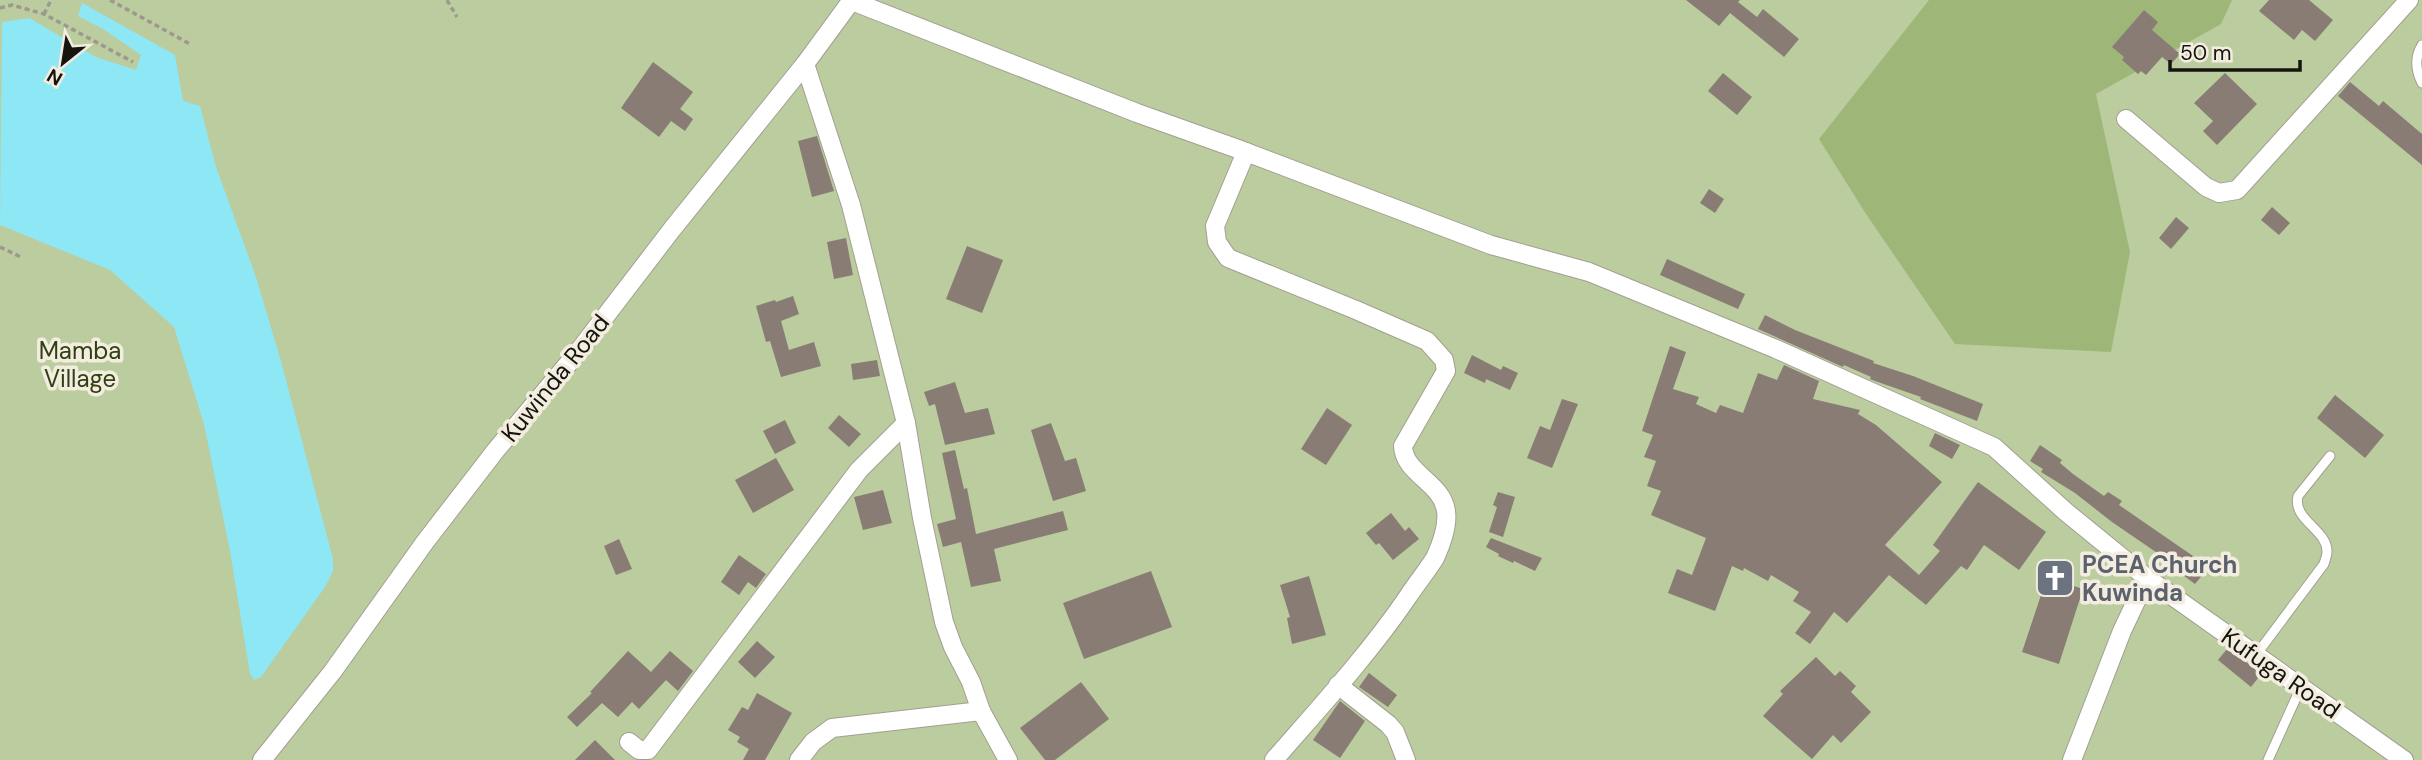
<svg xmlns="http://www.w3.org/2000/svg" width="2422" height="760" font-family="'DM Sans',sans-serif">
<rect width="100%" height="100%" fill="#f2eddf"/>
<rect fill="#bbcc9e" x="0" y="0" width="2422" height="760"/>
<path fill="#9fb679" d="M 1929,0 L 2232,0 L 2221,24 L 2096,94 L 2130,252 L 2111,352 L 1955,344 L 1866,214 L 1819,139 Z"/>
<path fill="#8ee7f4" d="M 82,3 L 175,55 L 183,101 L 200,106 L 216,167 L 256,277 L 282,365 L 333,559 L 333,571 L 325,587 L 261,677 L 254,680 L 250,674 L 230,551 L 204,424 L 174,327 L 110,270 L 0,225 L 2,22 L 29,18 L 96,57 L 136,70 L 141,55 L 103,29 L 78,16 Z"/>
<g fill="#897c74">
<path d="M 1686,0 L 1740,0 L 1738,2 L 1757,17 L 1763,9 L 1799,39 L 1784,57 L 1730,13 L 1719,26 Z"/>
<path d="M 2269,0 L 2309,0 L 2333,20 L 2315,41 L 2302,30 L 2294,40 L 2259,11 Z"/>
<path d="M 2144,10 L 2158,22 L 2152,30 L 2180,54 L 2171,64 L 2162,57 L 2146,75 L 2141,71 L 2138,74 L 2122,60 L 2124,57 L 2112,47 Z"/>
<path d="M 653,62 L 693,92 L 680,109 L 693,119 L 685,131 L 671,121 L 659,137 L 621,108 Z"/>
<path d="M 1723,73 L 1752,97 L 1737,115 L 1708,91 Z"/>
<path d="M 2225,73 L 2257,104 L 2217,145 L 2203,131 L 2213,121 L 2194,103 Z"/>
<path d="M 2350,82 L 2379,106 L 2383,101 L 2422,134 L 2422,165 L 2338,96 Z"/>
<path d="M 817,136 L 834,191 L 812,197 L 798,141 Z"/>
<path d="M 1709,189 L 1724,199 L 1715,213 L 1700,203 Z"/>
<path d="M 2272,207 L 2290,223 L 2279,235 L 2261,220 Z"/>
<path d="M 2176,217 L 2189,228 L 2171,249 L 2159,238 Z"/>
<path d="M 846,238 L 853,275 L 834,279 L 827,242 Z"/>
<path d="M 967,246 L 1003,260 L 982,313 L 946,299 Z"/>
<path d="M 1667,259 L 1745,294 L 1738,309 L 1660,275 Z"/>
<path d="M 793,296 L 799,314 L 781,321 L 789,350 L 814,342 L 821,366 L 781,377 L 770,341 L 766,342 L 756,306 L 775,300 L 776,302 Z"/>
<path d="M 1765,315 L 1795,330 L 1874,361 L 1873,363 L 1913,376 L 1983,404 L 1977,421 L 1920,399 L 1921,397 L 1875,381 L 1870,379 L 1871,377 L 1844,365 L 1843,367 L 1758,329 Z"/>
<path d="M 1670,346 L 1686,352 L 1673,389 L 1699,397 L 1696,404 L 1716,413 L 1720,405 L 1743,413 L 1758,373 L 1777,380 L 1784,365 L 1819,381 L 1813,399 L 1860,410 L 1858,414 L 1876,425 L 1942,482 L 1885,545 L 1919,575 L 1940,551 L 1933,545 L 1978,482 L 2046,532 L 2019,570 L 1984,545 L 1967,570 L 1961,566 L 1926,605 L 1889,575 L 1847,623 L 1834,612 L 1810,644 L 1795,633 L 1811,612 L 1793,601 L 1799,592 L 1771,575 L 1768,581 L 1744,568 L 1743,571 L 1732,566 L 1715,611 L 1668,593 L 1677,569 L 1692,575 L 1706,538 L 1651,515 L 1661,491 L 1647,486 L 1656,461 L 1644,457 L 1653,435 L 1642,431 Z"/>
<path d="M 1472,355 L 1501,370 L 1503,366 L 1518,373 L 1510,390 L 1486,379 L 1485,383 L 1464,373 Z"/>
<path d="M 877,360 L 880,376 L 853,380 L 851,364 Z"/>
<path d="M 955,382 L 965,413 L 988,408 L 995,434 L 945,445 L 935,404 L 929,406 L 924,392 Z"/>
<path d="M 2335,395 L 2384,435 L 2365,458 L 2317,418 Z"/>
<path d="M 1562,399 L 1578,404 L 1552,468 L 1527,458 L 1540,426 L 1550,430 Z"/>
<path d="M 1327,408 L 1352,425 L 1326,465 L 1301,449 Z"/>
<path d="M 839,415 L 861,434 L 849,447 L 828,428 Z"/>
<path d="M 785,420 L 796,443 L 775,454 L 763,431 Z"/>
<path d="M 1051,423 L 1065,461 L 1076,458 L 1086,491 L 1053,501 L 1031,430 Z"/>
<path d="M 1935,433 L 1960,445 L 1952,459 L 1929,446 Z"/>
<path d="M 2040,445 L 2062,460 L 2060,463 L 2073,474 L 2104,496 L 2108,492 L 2122,501 L 2119,505 L 2209,567 L 2195,584 L 2164,561 L 2166,559 L 2112,522 L 2075,493 L 2041,472 L 2043,469 L 2030,461 Z"/>
<path d="M 955,450 L 964,489 L 967,488 L 976,534 L 1063,511 L 1068,530 L 994,549 L 1001,581 L 971,587 L 961,542 L 943,547 L 937,524 L 956,519 L 942,453 Z"/>
<path d="M 776,458 L 794,490 L 753,513 L 735,480 Z"/>
<path d="M 883,490 L 892,523 L 863,530 L 854,497 Z"/>
<path d="M 1498,492 L 1515,497 L 1503,537 L 1489,532 L 1497,507 L 1493,505 Z"/>
<path d="M 1391,513 L 1405,531 L 1409,527 L 1419,539 L 1393,560 L 1379,543 L 1376,545 L 1366,533 Z"/>
<path d="M 1491,538 L 1542,558 L 1535,571 L 1514,561 L 1513,563 L 1498,556 L 1499,554 L 1486,547 Z"/>
<path d="M 619,539 L 632,569 L 616,575 L 604,546 Z"/>
<path d="M 739,555 L 766,574 L 756,588 L 748,582 L 739,595 L 721,582 Z"/>
<path d="M 1151,571 L 1172,627 L 1084,659 L 1063,603 Z"/>
<path d="M 1309,576 L 1326,635 L 1292,644 L 1287,618 L 1290,617 L 1280,585 Z"/>
<path d="M 2047,577 L 2083,589 L 2059,664 L 2022,652 Z"/>
<path d="M 757,641 L 775,657 L 755,678 L 738,662 Z"/>
<path d="M 2227,649 L 2262,673 L 2251,687 L 2218,660 Z"/>
<path d="M 628,651 L 651,672 L 670,651 L 693,671 L 678,691 L 666,680 L 639,709 L 632,702 L 618,717 L 602,703 L 577,727 L 567,717 L 592,693 L 590,692 Z"/>
<path d="M 1816,657 L 1835,676 L 1840,671 L 1856,686 L 1851,692 L 1871,712 L 1841,743 L 1833,735 L 1812,759 L 1763,716 L 1783,694 L 1780,691 Z"/>
<path d="M 1369,673 L 1397,695 L 1388,707 L 1359,687 Z"/>
<path d="M 1081,682 L 1109,719 L 1055,760 L 1045,760 L 1020,728 Z"/>
<path d="M 757,693 L 792,713 L 765,760 L 743,760 L 749,749 L 737,742 L 740,737 L 728,730 L 742,707 L 748,710 Z"/>
<path d="M 1340,701 L 1365,721 L 1340,758 L 1313,740 Z"/>
<path d="M 595,740 L 615,760 L 575,760 Z"/>
</g>
<g fill="none" stroke-linecap="round" stroke-linejoin="round">
<g stroke="#a39f91" stroke-width="11">
<g id="lane">
<path d="M 2422,45 C 2414,58 2416,71 2422,83"/>
<path d="M 2256,655 L 2324,564 C 2325,560 2327,556 2327,552 C 2328,530 2292,520 2298,496 L 2330,456"/>
<path d="M 2268,760 L 2301,687"/>
</g>
</g>
<g stroke="#a39f91" stroke-width="20">
<g id="street">
<path d="M 852,1 L 1137,113 L 1238,149 L 1491,245 L 1589,272 L 1776,349 L 1994,447 L 2066,512 L 2147,578 L 2404,760"/>
<path d="M 805,64 L 851,205 L 906,423 L 922,518 L 944,622 L 953,647 L 971,682 L 981,711 L 1008,760"/>
<path d="M 2126,119 L 2206,187 L 2219,193 L 2237,190 L 2409,0"/>
<path d="M 1246,152 L 1215,226 L 1217,242 L 1228,258 L 1356,310 L 1427,341 L 1444,360 L 1446,371 L 1403,446 C 1404,474 1442,482 1446,511 C 1448,525 1441,545 1435,558 C 1427,571 1416,584 1407,598 C 1368,655 1320,707 1274,760"/>
<path d="M 1338,685 L 1388,724 L 1395,732 L 1406,760"/>
<path d="M 629,742 L 639,750 L 648,750 L 859,470 L 906,423"/>
<path d="M 262,760 L 333,671 L 425,542 L 496,450 L 578,352 L 673,228 L 805,64 L 852,0"/>
<path d="M 799,760 L 813,742 L 832,728 L 981,711"/>
<path d="M 2072,760 L 2122,631 L 2147,578"/>
</g>
</g>
<g stroke="#9d998f" stroke-width="3.5" stroke-dasharray="5 3.5" stroke-linecap="butt">
<path d="M 110,0 L 190,44"/>
<path d="M 447,0 L 457,17"/>
<path d="M 0,8 L 12,5 L 44,14 L 133,62"/>
<path d="M 44,14 L 51,0"/>
<path d="M 0,247 L 23,258"/>
</g>
<use href="#lane" stroke="#fff" stroke-width="9"/>
<use href="#street" stroke="#fff" stroke-width="18"/>
</g>
<defs>
<g id="church-square" transform="scale(2.0125)"><rect x="-9" y="-9" width="18" height="18" rx="4" fill="#6b7280" stroke="#f2eddf"/><path d="M-1.2-6h2.4v3.5h3.3v2.4h-3.3V6h-2.4V-.1h-3.3v-2.4h3.3Z" fill="#fff"/></g>
</defs>
<g fill-rule="evenodd">
<use href="#church-square" x="2055" y="578"/>
</g>
<g text-anchor="middle" dominant-baseline="central" stroke-width="7" stroke-linejoin="round" paint-order="stroke">
<g font-size="24" fill="#314012" stroke="#f2eddf">
<text x="80" y="350">Mamba<tspan x="80" dy="28">Village</tspan></text>
</g>
<g font-size="24" fill="#16140f" stroke="#f2eddf">
<text transform="translate(555 378) rotate(-51)">Kuwinda Road</text>
<text transform="translate(2281 673) rotate(35)">Kufuga Road</text>
</g>
<g font-size="24" font-weight="bold" fill="#5b616d" stroke="#f2eddf" text-anchor="start">
<text x="2082" y="564">PCEA Church<tspan x="2082" dy="28">Kuwinda</tspan></text>
</g>
</g>
<g transform="translate(63 63) rotate(210)" stroke="#f2eddf" stroke-width="5" paint-order="stroke">
<path d="M0-5L12 26L0 18L-12 26Z" fill="#16140f"/>
<text y="-10" font-size="19" font-weight="bold" text-anchor="middle" fill="#16140f">N</text>
</g>
<path d="M2170 60v10h130v-10" fill="none" stroke="#16140f" stroke-width="3.5"/>
<text x="2180" y="60" font-size="21" fill="#16140f" stroke="#f2eddf" stroke-width="5" paint-order="stroke">50 m</text>
</svg>
